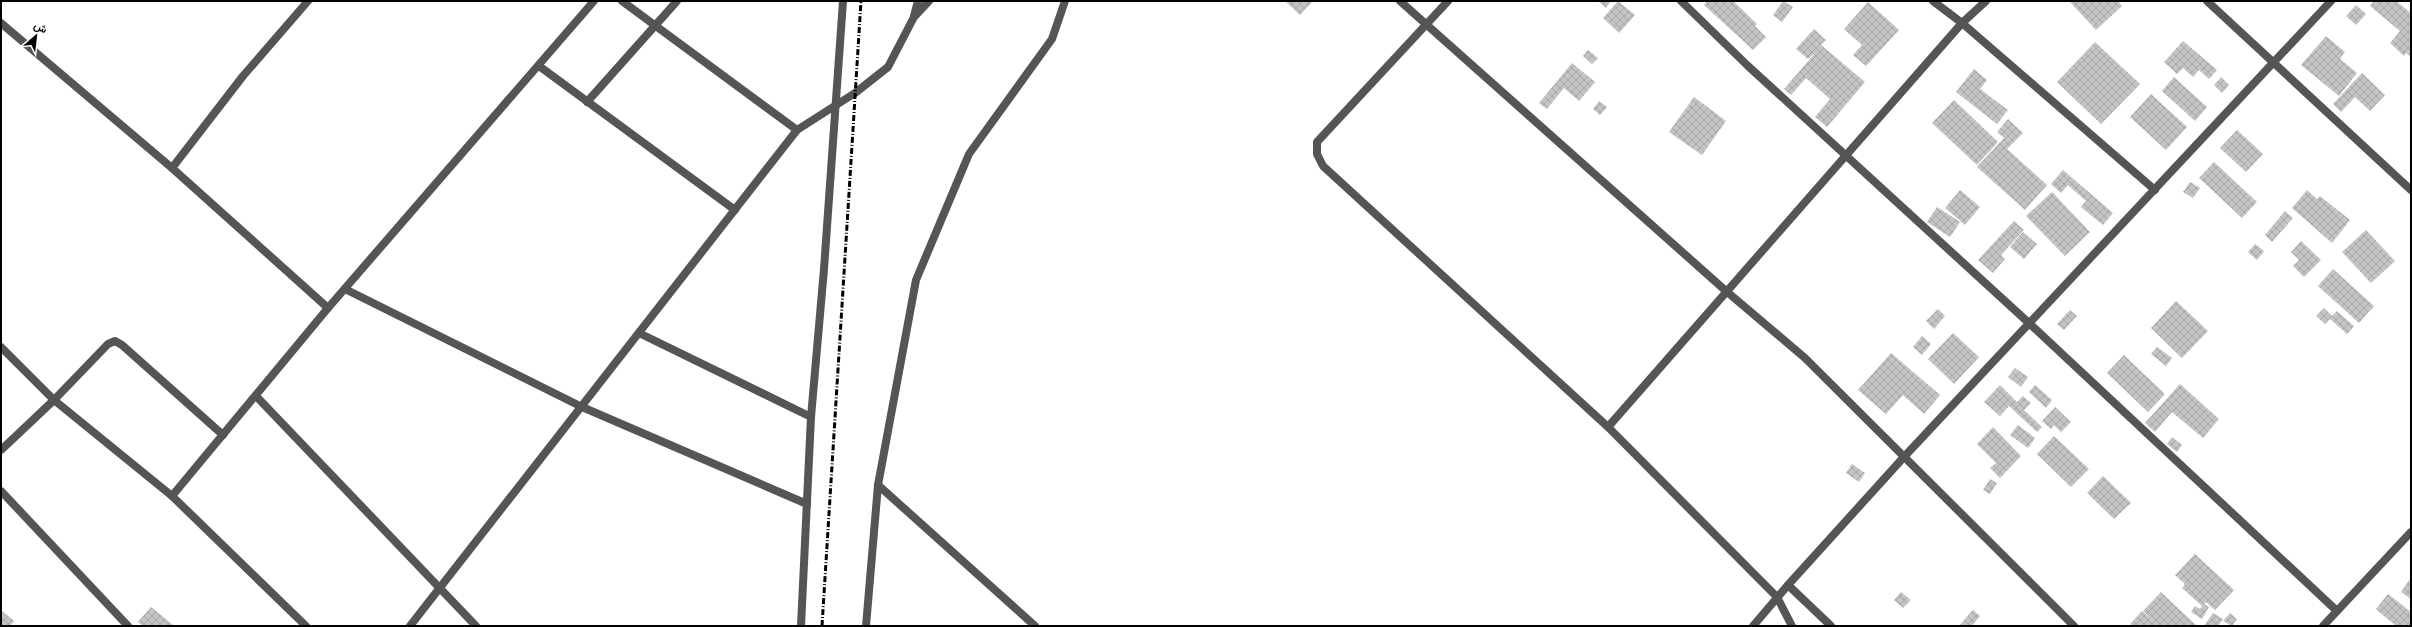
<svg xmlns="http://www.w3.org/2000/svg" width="2412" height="627" font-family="'Noto Sans',Vazirmatn,sans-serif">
<defs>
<pattern id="building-cross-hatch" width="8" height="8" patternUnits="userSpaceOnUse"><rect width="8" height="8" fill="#c4c4c4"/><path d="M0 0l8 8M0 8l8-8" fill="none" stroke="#a7a7a7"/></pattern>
</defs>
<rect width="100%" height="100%" fill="#fff"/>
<g fill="url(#building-cross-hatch)">
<path d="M 1285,1 L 1313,1 L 1300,15 Z"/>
<path d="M 1598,1 L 1611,1 L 1606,8 Z"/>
<path d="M 1618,1 L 1635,15 L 1619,33 L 1603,18 Z"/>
<path d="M 1707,1 L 1733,1 L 1757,24 L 1755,26 L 1766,37 L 1753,50 L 1704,5 Z"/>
<path d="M 1783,1 L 1793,7 L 1782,22 L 1773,15 Z"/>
<path d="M 2069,1 L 2118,1 L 2122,6 L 2096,30 Z"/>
<path d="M 2374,1 L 2396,1 L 2411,13 L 2411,57 L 2406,53 L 2404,56 L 2390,43 L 2400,31 L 2370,6 Z"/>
<path d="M 1868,2 L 1899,30 L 1866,66 L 1853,55 L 1862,45 L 1844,29 Z"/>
<path d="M 2356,5 L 2366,14 L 2356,25 L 2346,16 Z"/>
<path d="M 1814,29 L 1826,40 L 1821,45 L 1865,82 L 1827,127 L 1815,117 L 1830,99 L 1806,78 L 1791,95 L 1784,89 L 1816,52 L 1808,59 L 1796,49 Z"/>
<path d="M 2326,36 L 2345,52 L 2340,59 L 2357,73 L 2339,96 L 2301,65 Z"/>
<path d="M 2183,41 L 2217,70 L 2209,79 L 2199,70 L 2193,77 L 2183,68 L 2177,74 L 2164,62 Z"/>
<path d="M 2095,42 L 2140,84 L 2101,124 L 2057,82 Z"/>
<path d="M 1588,50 L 1598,58 L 1592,64 L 1583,56 Z"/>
<path d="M 1572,63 L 1595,82 L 1579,101 L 1564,88 L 1547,109 L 1539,103 Z"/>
<path d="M 1974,69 L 1987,80 L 1980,89 L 2008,110 L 1997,124 L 1956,92 Z"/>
<path d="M 2362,73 L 2385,95 L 2370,111 L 2355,97 L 2341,112 L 2333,104 Z"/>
<path d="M 2174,77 L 2207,107 L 2195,121 L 2162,91 Z"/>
<path d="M 2221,77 L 2229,85 L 2222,93 L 2214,85 Z"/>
<path d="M 2151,94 L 2187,127 L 2166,150 L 2130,117 Z"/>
<path d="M 1694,97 L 1726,121 L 1702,155 L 1669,132 Z"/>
<path d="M 1954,100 L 1998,142 L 1977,165 L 1932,123 Z"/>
<path d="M 1599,101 L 1607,107 L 1600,115 L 1593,109 Z"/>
<path d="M 2008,119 L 2023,133 L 2007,149 L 2047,185 L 2025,210 L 1977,167 L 2004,138 L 1997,132 Z"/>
<path d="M 2237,130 L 2263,154 L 2246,172 L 2220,148 Z"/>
<path d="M 2214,162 L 2257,202 L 2242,218 L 2199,178 Z"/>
<path d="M 2063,170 L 2113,213 L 2103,225 L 2081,207 L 2086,201 L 2068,185 L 2061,193 L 2051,184 Z"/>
<path d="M 2190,182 L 2200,188 L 2193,198 L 2183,192 Z"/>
<path d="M 1960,190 L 1980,207 L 1965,225 L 1945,208 Z"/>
<path d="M 2307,190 L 2317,199 L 2320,196 L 2350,220 L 2332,243 L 2292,208 Z"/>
<path d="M 2052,192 L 2090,232 L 2065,256 L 2026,216 Z"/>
<path d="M 1937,207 L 1960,222 L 1950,237 L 1927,222 Z"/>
<path d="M 2285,211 L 2293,218 L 2272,242 L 2265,235 Z"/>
<path d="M 2014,221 L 2024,230 L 2001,255 L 2005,259 L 1993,273 L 1978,260 Z"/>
<path d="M 2366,230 L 2395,261 L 2371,283 L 2342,252 Z"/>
<path d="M 2023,232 L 2037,244 L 2024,259 L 2010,247 Z"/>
<path d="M 2301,241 L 2321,260 L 2304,277 L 2293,266 L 2299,260 L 2291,252 Z"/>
<path d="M 2255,244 L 2264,251 L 2257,260 L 2248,252 Z"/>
<path d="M 2333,269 L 2374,306 L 2359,323 L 2318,286 Z"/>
<path d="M 2176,301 L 2208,331 L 2182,358 L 2151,328 Z"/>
<path d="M 2324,308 L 2332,316 L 2337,311 L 2354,326 L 2347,334 L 2330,319 L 2325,324 L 2316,316 Z"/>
<path d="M 1938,309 L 1945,316 L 1934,329 L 1926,321 Z"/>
<path d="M 2070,310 L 2077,316 L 2064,330 L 2057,324 Z"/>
<path d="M 1953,333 L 1979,357 L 1954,384 L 1928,359 Z"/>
<path d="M 1922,336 L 1931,344 L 1922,355 L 1913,347 Z"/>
<path d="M 2157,347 L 2172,358 L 2166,366 L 2151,354 Z"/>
<path d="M 1891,353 L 1940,395 L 1924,414 L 1903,395 L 1886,414 L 1858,390 Z"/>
<path d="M 2124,355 L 2165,394 L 2148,412 L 2107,373 Z"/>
<path d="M 2015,368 L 2028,377 L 2021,387 L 2008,377 Z"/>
<path d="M 2180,384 L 2219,419 L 2203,438 L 2172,412 L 2155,432 L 2145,423 Z"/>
<path d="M 2000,385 L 2017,402 L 2023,396 L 2031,403 L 2024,410 L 2042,427 L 2037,432 L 2009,406 L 2000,416 L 1984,402 Z"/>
<path d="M 2035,385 L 2052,400 L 2046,408 L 2029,392 Z"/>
<path d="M 2055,407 L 2071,422 L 2061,432 L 2054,425 L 2051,429 L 2042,421 Z"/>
<path d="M 2018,425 L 2035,438 L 2028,448 L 2010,435 Z"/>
<path d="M 1993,427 L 2021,456 L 2000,478 L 1990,468 L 1996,463 L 1977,444 Z"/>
<path d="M 2054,436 L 2089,469 L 2071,487 L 2037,454 Z"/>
<path d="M 2172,437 L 2182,445 L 2177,452 L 2167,444 Z"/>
<path d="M 1852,464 L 1865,473 L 1859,482 L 1846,473 Z"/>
<path d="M 2103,476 L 2131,503 L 2114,519 L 2087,493 Z"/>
<path d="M 1990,479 L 1997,483 L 1990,494 L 1983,490 Z"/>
<path d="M 2195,554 L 2234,590 L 2215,610 L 2206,602 L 2202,606 L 2182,588 L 2185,584 L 2175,575 Z"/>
<path d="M 2410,579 L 2411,579 L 2411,599 L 2401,592 Z"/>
<path d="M 1901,592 L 1911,600 L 1903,608 L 1894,600 Z"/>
<path d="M 2161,592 L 2197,626 L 2132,626 L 2130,624 L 2142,611 L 2158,625 L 2143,611 Z"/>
<path d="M 2388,594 L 2411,612 L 2411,626 L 2396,626 L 2376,609 Z"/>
<path d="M 2204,604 L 2209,607 L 2202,619 L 2191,612 L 2195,606 L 2200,609 Z"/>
<path d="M 151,607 L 173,625 L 172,626 L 143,626 L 138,622 Z"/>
<path d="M 1,610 L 14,621 L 10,626 L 1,626 Z"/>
<path d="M 1973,610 L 1980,616 L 1972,626 L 1959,626 Z"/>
<path d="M 2213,613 L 2223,619 L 2218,626 L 2204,626 Z"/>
<path d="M 2230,613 L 2237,619 L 2232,626 L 2223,621 Z"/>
</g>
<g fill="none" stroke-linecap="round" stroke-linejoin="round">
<g stroke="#555" stroke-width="8">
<path d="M 622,1 L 797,130"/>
<path d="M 1400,1 L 1726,291 L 1805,358 L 2074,626"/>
<path d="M 1448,1 L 1317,142 L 1317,154 L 1323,166 L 1608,427"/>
<path d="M 1681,1 L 1748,66 L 2030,324 L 2337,611"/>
<path d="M 1933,1 L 1962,23 L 2155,190"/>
<path d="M 2207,1 L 2411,190"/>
<path d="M 914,16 L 918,1"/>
<path d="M 1,23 L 172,168 L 328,308"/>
<path d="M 539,66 L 735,210"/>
<path d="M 587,102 L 677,1"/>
<path d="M 172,168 L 243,76 L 308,1"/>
<path d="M 345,289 L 582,407 L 807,504"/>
<path d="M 639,333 L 811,417"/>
<path d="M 1,347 L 54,400 L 172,496 L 306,626"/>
<path d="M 256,396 L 476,626"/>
<path d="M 1,450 L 54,400 L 108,344 L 115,341 L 122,345 L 223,435"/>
<path d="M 878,485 L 1035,626"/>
<path d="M 1,491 L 128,626"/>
<path d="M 172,496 L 328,308 L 594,1"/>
<path d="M 1788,585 L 1831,626"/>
<path d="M 410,626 L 797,130 L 855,93 L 888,67 L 914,17 L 929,1"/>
<path d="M 801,626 L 811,417 L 824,269 L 843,1"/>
<path d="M 866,626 L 878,485 L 916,280 L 969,154 L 1052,39 L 1065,1"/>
<path d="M 1753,626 L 1788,585 L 1903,458 L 2331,1"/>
<path d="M 1792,626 L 1777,597 L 1608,427 L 1962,23 L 1986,1"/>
<path d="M 2323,626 L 2411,532"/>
</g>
<path stroke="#000" stroke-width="3" stroke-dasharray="6 2 1 2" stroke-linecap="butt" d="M 822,626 L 861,1"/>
</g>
<rect width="2412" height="627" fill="none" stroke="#000000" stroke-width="4"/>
<g transform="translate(36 36) rotate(28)" stroke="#ffffff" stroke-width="3" paint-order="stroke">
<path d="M0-3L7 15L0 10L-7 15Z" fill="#000000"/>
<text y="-6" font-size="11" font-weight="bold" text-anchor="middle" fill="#000000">ش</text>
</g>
</svg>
